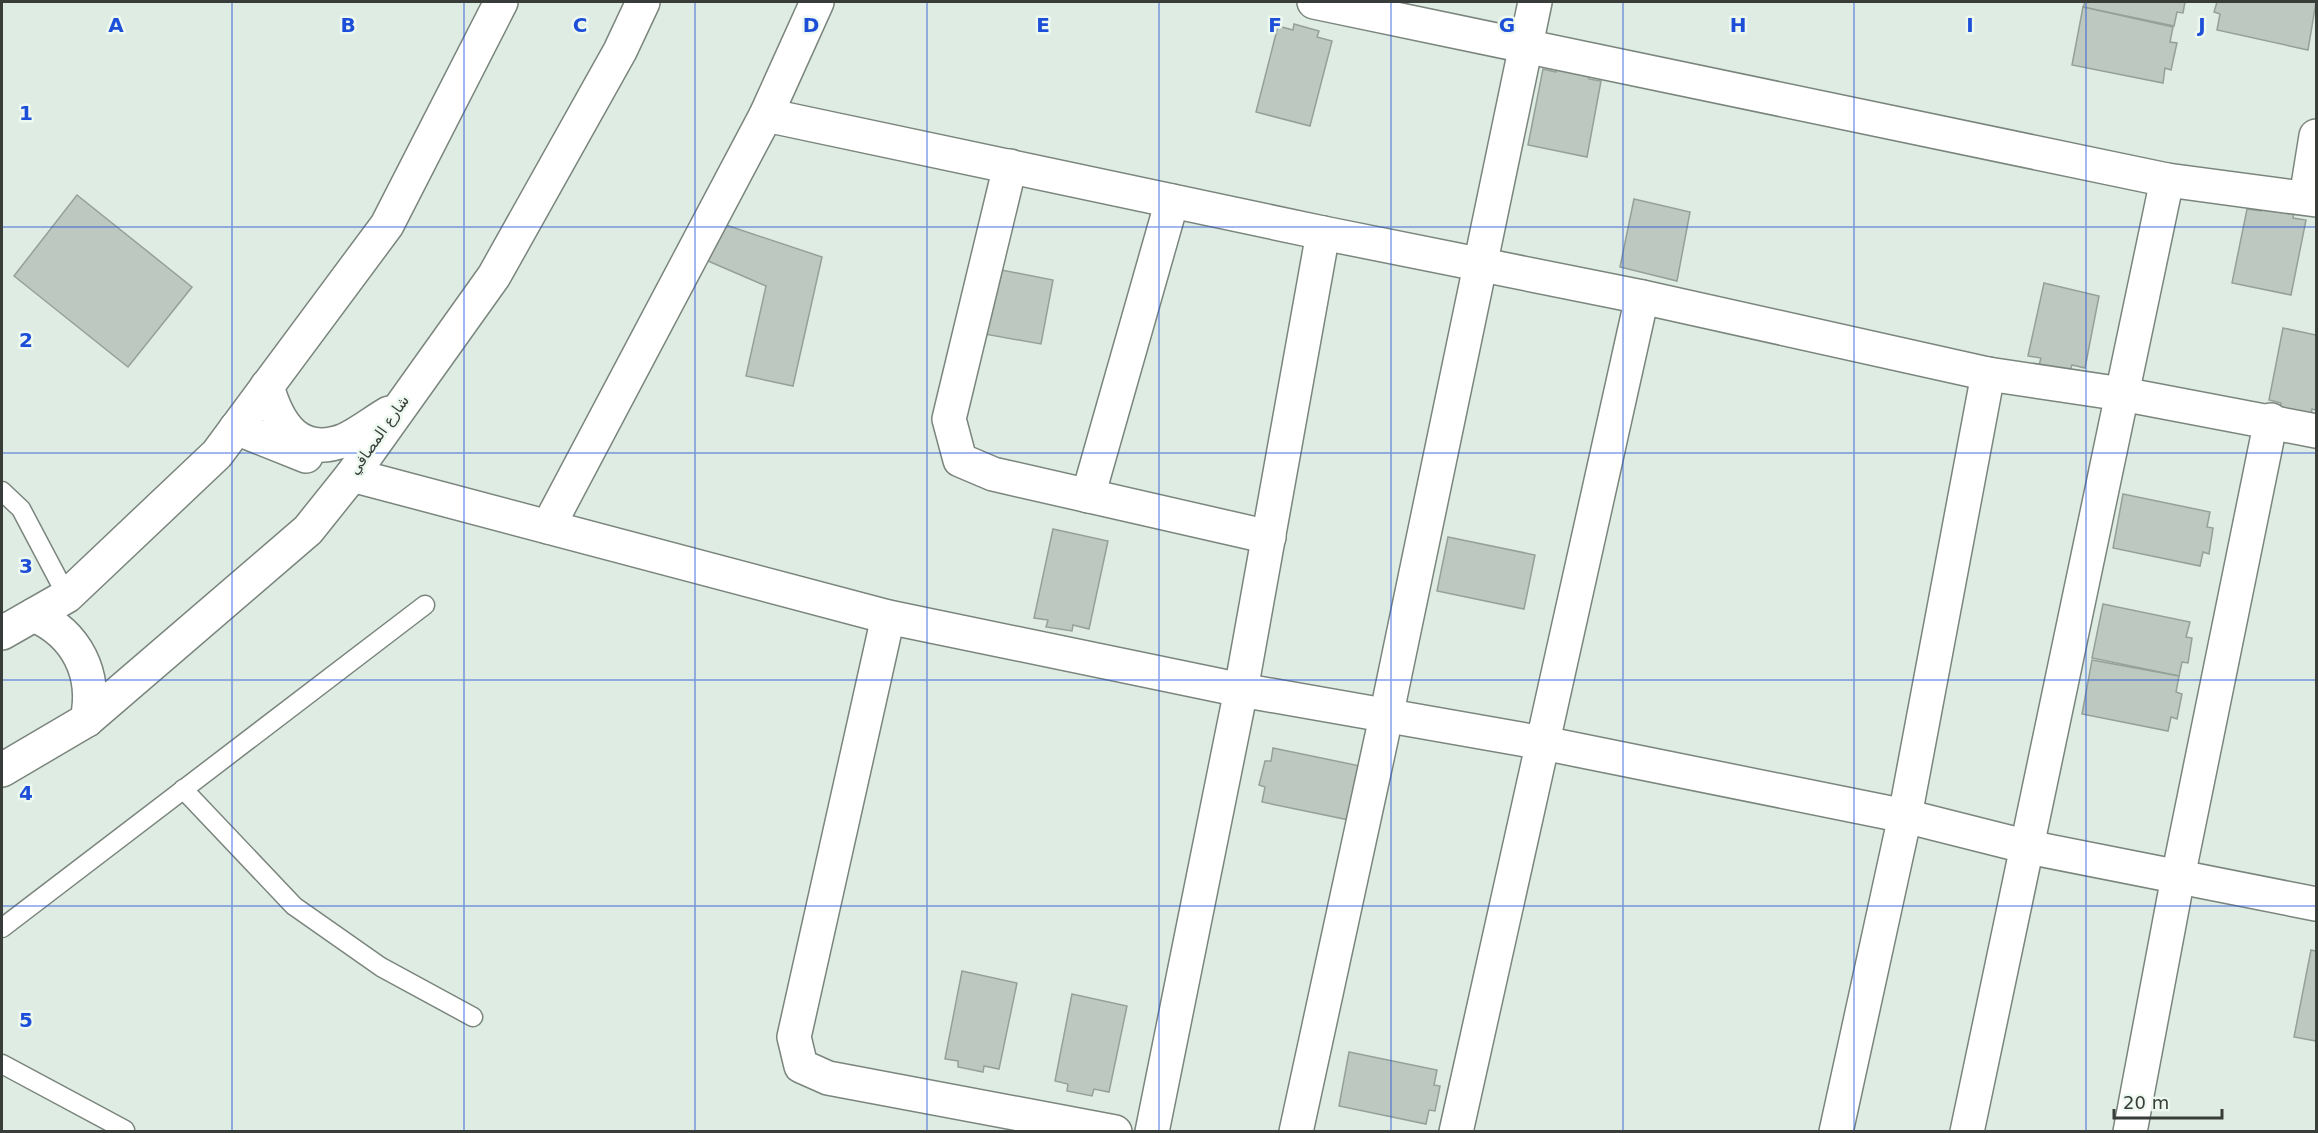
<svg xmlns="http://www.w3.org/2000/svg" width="2318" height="1133" font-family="'DejaVu Sans','Noto Sans Arabic',sans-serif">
<rect width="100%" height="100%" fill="#dfece3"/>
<g fill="#bcc8c0" stroke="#95a198" stroke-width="1.5">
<path d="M 2085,2 L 2185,2 L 2183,13 L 2177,12 L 2174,26 L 2083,7 Z"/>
<path d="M 2217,2 L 2316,2 L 2308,50 L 2217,30 L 2220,14 L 2214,12 Z"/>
<path d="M 2083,7 L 2173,27 L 2170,42 L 2177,43 L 2171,70 L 2165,68 L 2163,83 L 2072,65 Z"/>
<path d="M 1294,24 L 1319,31 L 1317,37 L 1332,41 L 1310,126 L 1256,112 L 1278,26 L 1293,30 Z"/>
<path d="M 1557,66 L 1590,72 L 1589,79 L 1601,81 L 1587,157 L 1528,145 L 1543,69 L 1556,72 Z"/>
<path d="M 77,195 L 192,287 L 128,367 L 14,276 Z"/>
<path d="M 1634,199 L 1690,212 L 1677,281 L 1620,267 Z"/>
<path d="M 2261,204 L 2294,211 L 2293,218 L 2306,220 L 2291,295 L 2232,283 L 2247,209 L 2261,211 Z"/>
<path d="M 717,222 L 822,257 L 793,386 L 746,376 L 766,286 L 708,261 Z"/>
<path d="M 991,268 L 1053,280 L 1041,344 L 979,333 Z"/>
<path d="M 2044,283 L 2099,296 L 2085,368 L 2072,365 L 2070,371 L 2039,365 L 2041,358 L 2028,356 Z"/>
<path d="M 2283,328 L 2316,335 L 2316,410 L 2312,409 L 2311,416 L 2280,411 L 2281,403 L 2269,400 Z"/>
<path d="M 2123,494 L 2210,512 L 2207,527 L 2213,528 L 2209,554 L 2203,552 L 2200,566 L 2113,548 Z"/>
<path d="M 1053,529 L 1108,541 L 1089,629 L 1073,625 L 1072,631 L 1046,627 L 1048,620 L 1034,618 Z"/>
<path d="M 1448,537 L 1535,555 L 1524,609 L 1437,591 Z"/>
<path d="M 2103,604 L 2190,622 L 2186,637 L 2192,638 L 2188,663 L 2182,662 L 2179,676 L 2092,658 Z"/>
<path d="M 2092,660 L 2179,676 L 2176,692 L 2182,694 L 2177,719 L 2171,717 L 2168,731 L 2082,714 Z"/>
<path d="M 1273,748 L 1360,766 L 1349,820 L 1262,802 L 1265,787 L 1259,785 L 1265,761 L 1271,761 Z"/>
<path d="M 2311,950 L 2316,951 L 2316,1041 L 2294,1037 Z"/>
<path d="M 962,971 L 1017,983 L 999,1069 L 984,1066 L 983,1072 L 958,1067 L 958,1061 L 945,1059 Z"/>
<path d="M 1072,994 L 1127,1006 L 1109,1092 L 1094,1089 L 1092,1096 L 1067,1091 L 1068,1084 L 1055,1081 Z"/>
<path d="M 1349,1052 L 1437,1070 L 1434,1085 L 1440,1086 L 1435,1111 L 1429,1110 L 1426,1124 L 1339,1106 Z"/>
</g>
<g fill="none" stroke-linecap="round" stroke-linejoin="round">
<g stroke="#7a857d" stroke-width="21">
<g id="lane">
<path d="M 2,491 L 21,509 L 67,596"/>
<path d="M 183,789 L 294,906 L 381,967 L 473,1017"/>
<path d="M 2,928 L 425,605"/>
<path d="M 2,1064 L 125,1130"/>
</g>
</g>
<g stroke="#7a857d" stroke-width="36">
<g id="street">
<path d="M 1314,2 L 2167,180 L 2316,200"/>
<path d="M 766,115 L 1323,233 L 1642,297 L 1988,374 L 2122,394 L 2316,431"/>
<path d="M 1010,166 L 949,419 L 960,460 L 993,474 L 1269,537"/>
<path d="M 2306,198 L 2316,136"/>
<path d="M 352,475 L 888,617 L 1241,690 L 1543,743 L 1905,816 L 2028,847 L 2316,904"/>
<path d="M 1088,496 L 1172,201"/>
<path d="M 548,527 L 766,115 L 817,2"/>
<path d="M 888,617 L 794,1037 L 801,1066 L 828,1078 L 1115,1132"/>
<path d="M 1152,1132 L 1241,690 L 1323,233"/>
<path d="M 1296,1132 L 1386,717 L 1535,2"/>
<path d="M 1456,1132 L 1642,297"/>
<path d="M 1836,1132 L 1905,816 L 1988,374"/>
<path d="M 1967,1132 L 2167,180"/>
<path d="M 2130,1132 L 2178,877 L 2271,420"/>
</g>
</g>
<g stroke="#7a857d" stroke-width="36">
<g id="secondary">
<path d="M 267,386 C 278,425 299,458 345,440 C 360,433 375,421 389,413"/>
<path d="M 236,428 L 306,456"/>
<path d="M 34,615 C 77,634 97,674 87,720"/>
<path d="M 2,633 L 67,596 L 217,454 L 387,225 L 501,2"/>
<path d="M 2,770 L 87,720 L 308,530 L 352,475 L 494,276 L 620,51 L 643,2"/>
</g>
</g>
<use href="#lane" stroke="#fff" stroke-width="18"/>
<use href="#street" stroke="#fff" stroke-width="33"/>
<use href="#secondary" stroke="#fff" stroke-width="33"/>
</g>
<path fill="none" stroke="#1d4ed8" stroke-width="1.5" stroke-opacity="0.55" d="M 232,2 L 232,1132M 464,2 L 464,1132M 695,2 L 695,1132M 927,2 L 927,1132M 1159,2 L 1159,1132M 1391,2 L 1391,1132M 1623,2 L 1623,1132M 1854,2 L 1854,1132M 2086,2 L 2086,1132M 2,227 L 2316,227M 2,453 L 2316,453M 2,680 L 2316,680M 2,906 L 2316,906"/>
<g text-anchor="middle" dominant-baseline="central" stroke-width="5" stroke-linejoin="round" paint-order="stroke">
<g font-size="15" fill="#383d39" stroke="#edf9f0">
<text transform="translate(379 435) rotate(-55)">شارع المصافي</text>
</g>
</g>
<g font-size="20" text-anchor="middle" font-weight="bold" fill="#1d4ed8" stroke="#edf9f0" stroke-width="5" stroke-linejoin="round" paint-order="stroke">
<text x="116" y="32">A</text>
<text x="348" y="32">B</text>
<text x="580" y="32">C</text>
<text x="811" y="32">D</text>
<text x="1043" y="32">E</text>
<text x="1275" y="32">F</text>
<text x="1507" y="32">G</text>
<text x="1738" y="32">H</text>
<text x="1970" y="32">I</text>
<text x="2202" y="32">J</text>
<text x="26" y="120">1</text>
<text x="26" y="347">2</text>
<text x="26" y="573">3</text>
<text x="26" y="800">4</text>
<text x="26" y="1027">5</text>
</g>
<rect width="2318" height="1133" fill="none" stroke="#383d39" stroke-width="6"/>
<path d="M2114 1109v9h108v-9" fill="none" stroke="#383d39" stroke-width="3"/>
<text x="2123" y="1109" font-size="18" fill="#383d39" stroke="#edf9f0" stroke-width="4.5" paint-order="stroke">20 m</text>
</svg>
